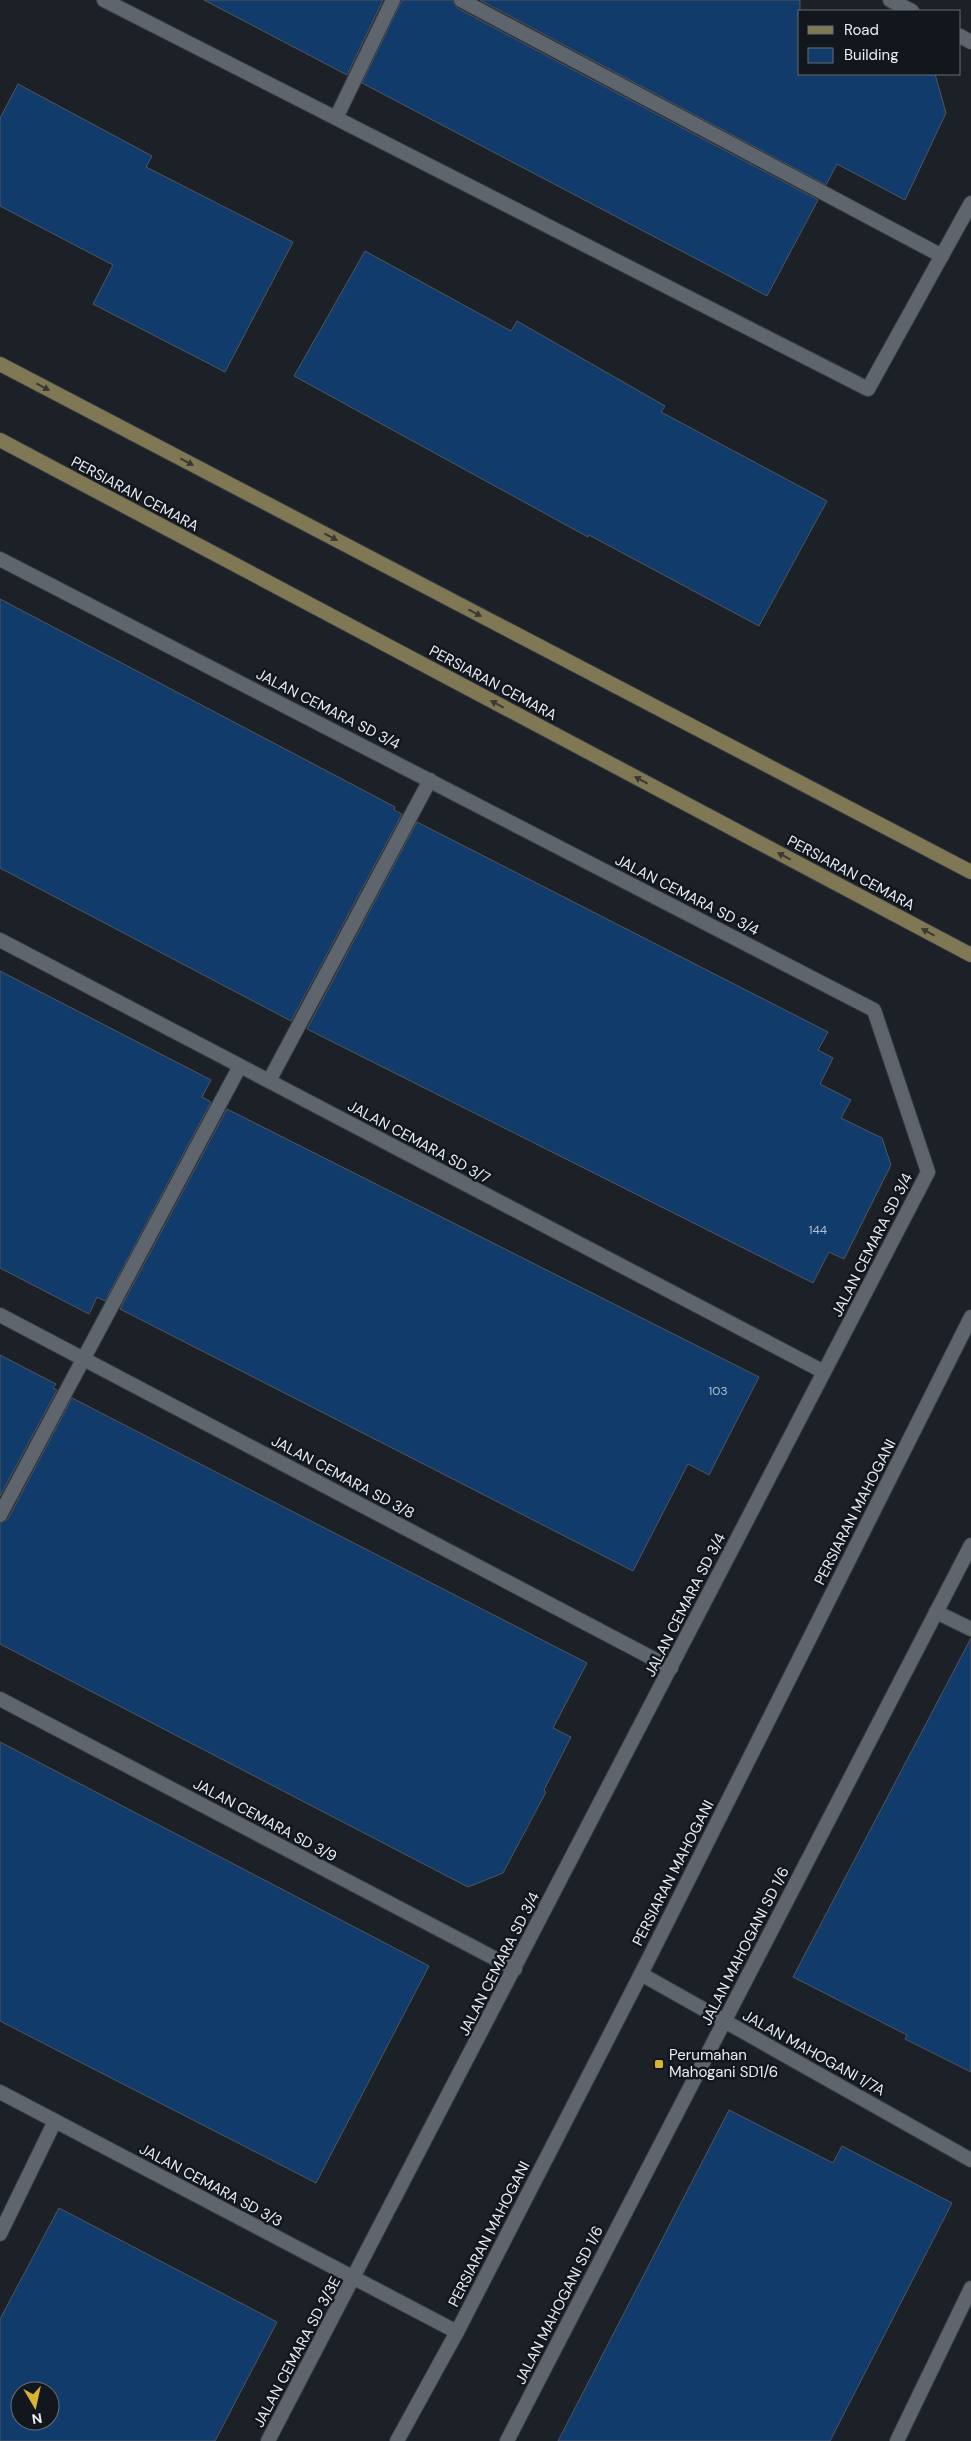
<svg xmlns="http://www.w3.org/2000/svg" width="971" height="2441" font-family="'DM Sans',sans-serif">
<rect width="100%" height="100%" fill="#1c2127"/>
<g fill="#113b6b" stroke="#50565e" fill-rule="evenodd">
<path d="M 204,0 L 383,0 L 347,75 Z"/>
<path d="M 402,0 L 452,0 L 457,8 L 818,200 L 767,296 L 362,83 Z"/>
<path d="M 480,0 L 800,0 L 800,74 L 935,74 L 946,113 L 905,200 L 837,164 L 826,185 Z"/>
<path d="M 18,84 L 152,156 L 146,167 L 293,242 L 225,372 L 93,304 L 113,265 L 0,206 L 0,118 Z"/>
<path d="M 365,251 L 511,331 L 517,321 L 665,406 L 661,412 L 827,501 L 759,626 L 589,535 L 588,537 L 294,376 Z"/>
<path d="M 0,599 L 361,789 L 395,807 L 394,810 L 402,814 L 291,1021 L 0,868 Z"/>
<path d="M 417,822 L 828,1032 L 818,1050 L 833,1058 L 820,1084 L 851,1100 L 841,1118 L 882,1138 L 891,1165 L 844,1259 L 829,1252 L 813,1283 L 307,1029 Z"/>
<path d="M 0,971 L 211,1080 L 202,1097 L 211,1102 L 105,1301 L 97,1297 L 89,1314 L 0,1268 Z"/>
<path d="M 227,1109 L 759,1377 L 709,1475 L 688,1464 L 633,1571 L 120,1309 Z"/>
<path d="M 0,1355 L 56,1384 L 53,1388 L 57,1390 L 0,1496 Z"/>
<path d="M 72,1398 L 587,1663 L 553,1728 L 571,1737 L 544,1790 L 546,1792 L 503,1873 L 468,1887 L 0,1644 L 0,1524 L 8,1519 Z"/>
<path d="M 971,1638 L 971,2072 L 905,2039 L 907,2035 L 793,1977 Z"/>
<path d="M 0,1742 L 429,1966 L 316,2183 L 0,2021 Z"/>
<path d="M 729,2110 L 833,2163 L 842,2146 L 952,2203 L 830,2441 L 558,2441 Z"/>
<path d="M 59,2208 L 277,2322 L 215,2441 L 0,2441 L 0,2319 ZM 20,2391 L 50,2391 L 50,2421 L 20,2421 Z"/>
</g>
<g fill="none" stroke-linecap="round" stroke-linejoin="round">
<g stroke="#383c42" stroke-width="16">
<g id="service">
<path d="M 461,0 L 942,256"/>
<path d="M 336,118 L 393,0"/>
<path d="M 269,1081 L 430,780"/>
<path d="M 0,1515 L 240,1066"/>
<path d="M 936,1612 L 971,1629"/>
</g>
</g>
<g stroke="#383c42" stroke-width="16">
<g id="minor">
<path d="M 104,0 L 868,389 L 971,203"/>
<path d="M 890,0 L 912,11"/>
<path d="M 960,36 L 971,42"/>
<path d="M 0,559 L 874,1010 L 928,1172 L 268,2441"/>
<path d="M 0,940 L 824,1372"/>
<path d="M 0,1315 L 671,1668"/>
<path d="M 0,1699 L 515,1969"/>
<path d="M 641,1974 L 971,2160"/>
<path d="M 0,2092 L 457,2332"/>
<path d="M 0,2234 L 55,2121"/>
<path d="M 507,2441 L 971,1545"/>
<path d="M 897,2441 L 971,2288"/>
</g>
</g>
<g stroke="#383c42" stroke-width="16">
<path id="tertiary" d="M 397,2441 L 457,2332 L 641,1974 L 971,1317"/>
</g>
<g stroke="#383c42" stroke-width="16">
<g id="secondary">
<path d="M 0,364 L 971,872"/>
<path d="M 0,440 L 971,955"/>
</g>
</g>
<use href="#service" stroke="#5f656d" stroke-width="14"/>
<use href="#minor" stroke="#5f656d" stroke-width="14"/>
<use href="#tertiary" stroke="#5f656d" stroke-width="14"/>
<use href="#secondary" stroke="#807854" stroke-width="14"/>
</g>
<defs><path id="oneway-solid" d="M-6-.8H1V-3.2L6.5 0L1 3.2V.8H-6Z" transform="scale(1.25)"/></defs>
<g fill="#383931">
<use href="#oneway-solid" transform="translate(43 387) rotate(28)"/>
<use href="#oneway-solid" transform="translate(187 462) rotate(28)"/>
<use href="#oneway-solid" transform="translate(331 537) rotate(28)"/>
<use href="#oneway-solid" transform="translate(475 613) rotate(28)"/>
<use href="#oneway-solid" transform="translate(497 704) rotate(-152)"/>
<use href="#oneway-solid" transform="translate(641 780) rotate(-152)"/>
<use href="#oneway-solid" transform="translate(784 856) rotate(-152)"/>
<use href="#oneway-solid" transform="translate(928 932) rotate(-152)"/>
</g>
<rect fill="#d9b334" stroke="#12171e" stroke-width="2" x="654" y="2059" width="10" height="10" rx="2.5"/>
<g text-anchor="middle" dominant-baseline="central" stroke-width="5" stroke-linejoin="round" paint-order="stroke">
<g font-size="12" fill="#b4c1d1">
<text x="818" y="1230">144</text>
<text x="718" y="1391">103</text>
</g>
<g font-size="15" fill="#eaeef3" stroke="#12171e">
<text transform="translate(135 494) rotate(28)">PERSIARAN CEMARA</text>
<text transform="translate(493 683) rotate(28)">PERSIARAN CEMARA</text>
<text transform="translate(328 709) rotate(27)">JALAN CEMARA SD 3/4</text>
<text transform="translate(851 873) rotate(28)">PERSIARAN CEMARA</text>
<text transform="translate(687 895) rotate(27)">JALAN CEMARA SD 3/4</text>
<text transform="translate(419 1142) rotate(28)">JALAN CEMARA SD 3/7</text>
<text transform="translate(872 1245) rotate(-63)">JALAN CEMARA SD 3/4</text>
<text transform="translate(343 1477) rotate(28)">JALAN CEMARA SD 3/8</text>
<text transform="translate(855 1512) rotate(-63)">PERSIARAN MAHOGANI</text>
<text transform="translate(685 1605) rotate(-63)">JALAN CEMARA SD 3/4</text>
<text transform="translate(265 1820) rotate(28)">JALAN CEMARA SD 3/9</text>
<text transform="translate(673 1873) rotate(-63)">PERSIARAN MAHOGANI</text>
<text transform="translate(745 1946) rotate(-63)">JALAN MAHOGANI SD 1/6</text>
<text transform="translate(499 1964) rotate(-63)">JALAN CEMARA SD 3/4</text>
<text transform="translate(814 2053) rotate(29)">JALAN MAHOGANI 1/7A</text>
<text transform="translate(211 2185) rotate(28)">JALAN CEMARA SD 3/3</text>
<text transform="translate(489 2234) rotate(-63)">PERSIARAN MAHOGANI</text>
<text transform="translate(559 2305) rotate(-63)">JALAN MAHOGANI SD 1/6</text>
<text transform="translate(297 2352) rotate(-62)">JALAN CEMARA SD 3/3E</text>
</g>
<g font-size="15" fill="#eaeef3" stroke="#12171e" text-anchor="start">
<text x="669" y="2055">Perumahan<tspan x="669" dy="17">Mahogani SD1/6</tspan></text>
</g>
</g>
<rect x="798" y="10" width="162" height="65" fill="#12171e" stroke="#686d73"/>
<rect x="808" y="26" width="25" height="8" fill="#807854" stroke="#686d73"/>
<text x="844" y="35" font-size="15" fill="#eaeef3">Road</text>
<rect x="808" y="48" width="25" height="15" fill="#113b6b" stroke="#686d73"/>
<text x="844" y="60" font-size="15" fill="#eaeef3">Building</text>
<g transform="translate(35 2406) rotate(171)"><circle r="24" fill="#12171e" stroke="#686d73"/>
<path d="M0-4L9 19L0 12L-9 19Z" fill="#d9b334"/>
<text y="-8" font-size="14" font-weight="bold" text-anchor="middle" fill="#eaeef3">N</text>
</g>
</svg>
